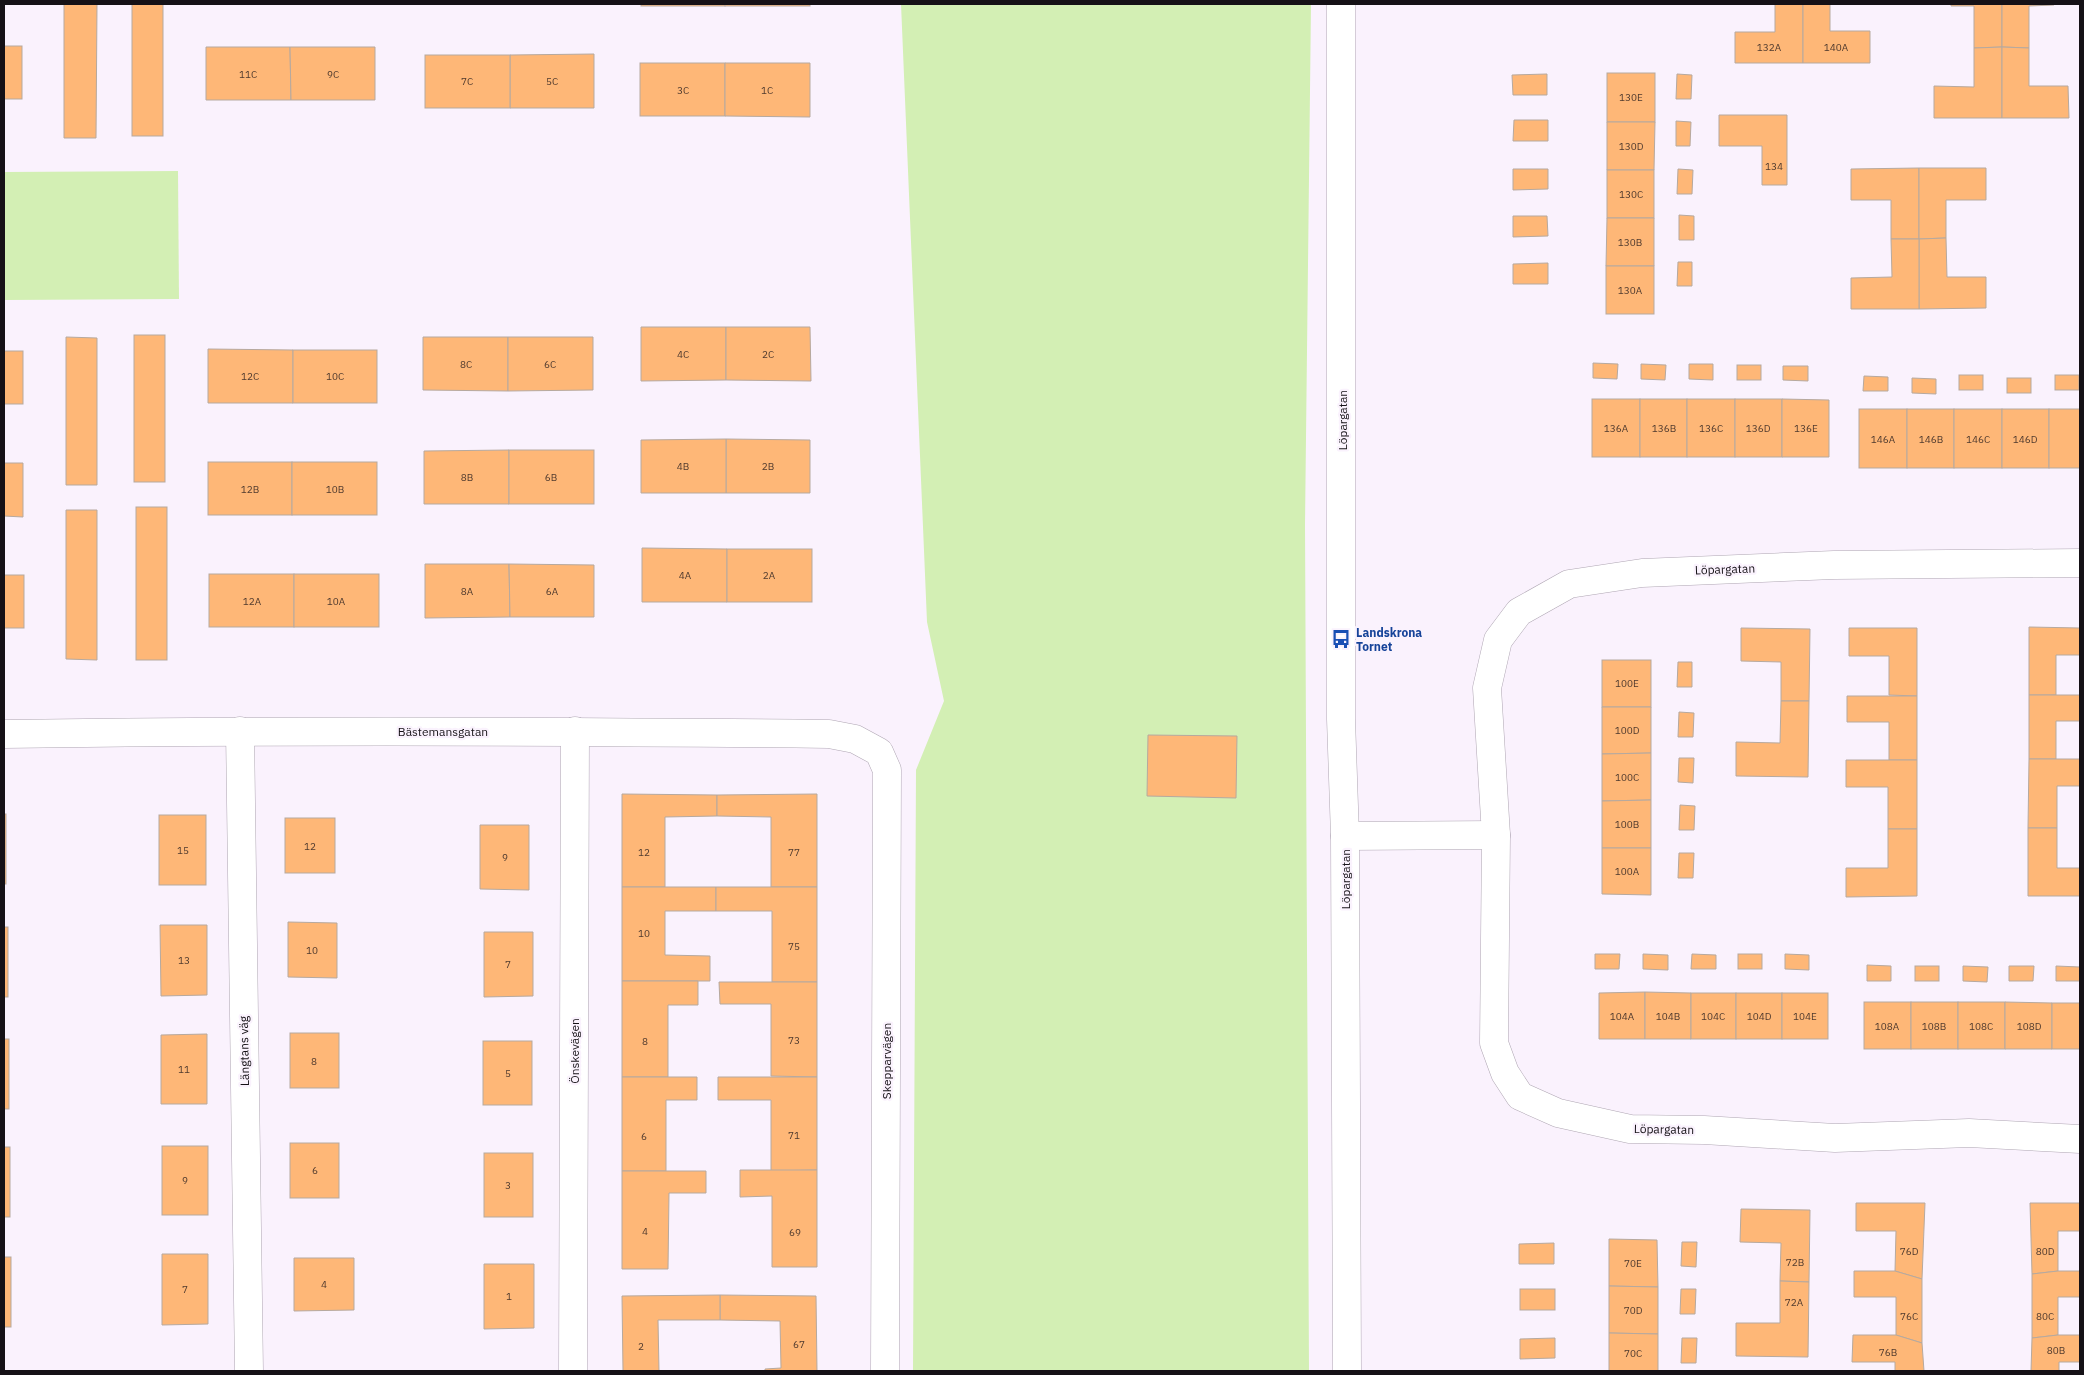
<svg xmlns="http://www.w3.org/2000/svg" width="2084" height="1375" font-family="'IBM Plex Sans',sans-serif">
<rect width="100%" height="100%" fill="#faf2fd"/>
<g fill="#d3efb4">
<path d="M 901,4 L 1311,4 L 1305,525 L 1309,1371 L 913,1371 L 916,770 L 944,701 L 927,622 Z"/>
<path d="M 178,171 L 179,299 L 4,300 L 4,172 Z"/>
</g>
<g fill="#feb777" stroke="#b6a99f">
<path d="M 64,4 L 97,4 L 96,138 L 64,138 Z"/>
<rect x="132" y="4" width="31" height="132"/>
<rect x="641" y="4" width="84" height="2"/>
<rect x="725" y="4" width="85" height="2"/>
<path d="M 1775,4 L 1803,4 L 1803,63 L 1735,63 L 1735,32 L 1775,32 Z"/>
<path d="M 1803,4 L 1830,4 L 1830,31 L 1870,31 L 1870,63 L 1803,63 Z"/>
<path d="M 1951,4 L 2002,4 L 2002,47 L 1974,48 L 1974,6 L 1951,6 Z"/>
<path d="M 2002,4 L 2054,4 L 2054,5 L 2029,6 L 2029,48 L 2002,47 Z"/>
<rect x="4" y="46" width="18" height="53"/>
<path d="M 206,47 L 290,47 L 291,100 L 206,100 Z"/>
<path d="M 290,47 L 375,47 L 375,100 L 291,100 Z"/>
<path d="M 2002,47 L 2002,118 L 1934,118 L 1934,86 L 1974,87 L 1974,48 Z"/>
<path d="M 2002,47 L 2029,48 L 2029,86 L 2068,86 L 2069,118 L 2002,118 Z"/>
<path d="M 594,54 L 594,108 L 510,108 L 510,55 Z"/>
<rect x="425" y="55" width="85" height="53"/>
<rect x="640" y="63" width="85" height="53"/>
<path d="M 725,63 L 810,63 L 810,117 L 725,116 Z"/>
<rect x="1607" y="73" width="48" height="49"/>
<path d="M 1547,74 L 1547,95 L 1513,95 L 1512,75 Z"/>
<path d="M 1677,74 L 1692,75 L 1691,99 L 1676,99 Z"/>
<path d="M 1719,115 L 1787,115 L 1787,185 L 1762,185 L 1762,146 L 1719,146 Z"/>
<path d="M 1514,120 L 1548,120 L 1548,141 L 1513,141 Z"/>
<path d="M 1676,121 L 1691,122 L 1690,146 L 1676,146 Z"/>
<path d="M 1607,122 L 1655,122 L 1654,170 L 1607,170 Z"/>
<path d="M 1919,168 L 1919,239 L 1891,239 L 1891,200 L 1851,200 L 1851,169 Z"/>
<path d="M 1919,168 L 1986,168 L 1986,200 L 1946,200 L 1946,238 L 1919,239 Z"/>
<path d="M 1513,169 L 1548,169 L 1548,189 L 1513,190 Z"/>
<path d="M 1678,169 L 1693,170 L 1692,194 L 1677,194 Z"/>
<rect x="1607" y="170" width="47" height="48"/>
<path d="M 1679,215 L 1694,216 L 1694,240 L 1679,240 Z"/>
<path d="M 1513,216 L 1547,216 L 1548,236 L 1513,237 Z"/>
<path d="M 1607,218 L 1654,218 L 1654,266 L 1606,266 Z"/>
<path d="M 1946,238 L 1947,277 L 1986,277 L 1986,308 L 1919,309 L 1919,239 Z"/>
<path d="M 1891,239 L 1919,239 L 1919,309 L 1851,309 L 1851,278 L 1892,277 Z"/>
<path d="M 1678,262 L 1692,262 L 1692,286 L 1677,286 Z"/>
<path d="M 1548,263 L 1548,284 L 1513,284 L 1513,264 Z"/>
<rect x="1606" y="266" width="48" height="48"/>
<path d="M 641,327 L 726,327 L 726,380 L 641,381 Z"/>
<path d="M 726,327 L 810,327 L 811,381 L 726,380 Z"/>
<rect x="134" y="335" width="31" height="147"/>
<path d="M 66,337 L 97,338 L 97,485 L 66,485 Z"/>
<path d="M 423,337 L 508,337 L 508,391 L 423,390 Z"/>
<path d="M 508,337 L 593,337 L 593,390 L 508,391 Z"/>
<path d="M 208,349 L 293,350 L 293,403 L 208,403 Z"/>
<rect x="293" y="350" width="84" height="53"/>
<rect x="4" y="351" width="19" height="53"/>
<path d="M 1593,363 L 1618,364 L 1617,379 L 1593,378 Z"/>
<path d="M 1641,364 L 1666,365 L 1665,380 L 1641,379 Z"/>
<path d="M 1689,364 L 1713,364 L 1713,380 L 1689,379 Z"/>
<rect x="1737" y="365" width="24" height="15"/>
<path d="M 1783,366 L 1808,366 L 1808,381 L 1783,380 Z"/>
<rect x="1959" y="375" width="24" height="15"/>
<rect x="2055" y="375" width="24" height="15"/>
<path d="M 1864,376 L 1888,377 L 1888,391 L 1863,391 Z"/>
<path d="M 1912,378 L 1936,379 L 1936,394 L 1912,393 Z"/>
<rect x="2007" y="378" width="24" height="15"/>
<rect x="1592" y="399" width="48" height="58"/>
<rect x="1640" y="399" width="47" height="58"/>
<rect x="1687" y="399" width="48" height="58"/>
<rect x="1735" y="399" width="47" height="58"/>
<path d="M 1782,399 L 1829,400 L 1829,457 L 1782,457 Z"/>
<rect x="1859" y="409" width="48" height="59"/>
<rect x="1907" y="409" width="47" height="59"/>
<rect x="1954" y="409" width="48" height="59"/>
<rect x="2002" y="409" width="47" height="59"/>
<rect x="2049" y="409" width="31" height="59"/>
<path d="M 726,439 L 810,440 L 810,493 L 726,493 Z"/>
<path d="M 726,439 L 726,493 L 641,493 L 641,440 Z"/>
<path d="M 509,450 L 509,504 L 424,504 L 424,451 Z"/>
<rect x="509" y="450" width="85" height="54"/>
<rect x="208" y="462" width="84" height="53"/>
<rect x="292" y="462" width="85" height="53"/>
<path d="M 4,463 L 23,463 L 23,517 L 4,516 Z"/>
<rect x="136" y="507" width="31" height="153"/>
<path d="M 66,510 L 97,510 L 97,660 L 66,659 Z"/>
<path d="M 642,548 L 727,549 L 727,602 L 642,602 Z"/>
<rect x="727" y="549" width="85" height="53"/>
<path d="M 425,564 L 509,564 L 510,617 L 425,618 Z"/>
<path d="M 509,564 L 594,565 L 594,617 L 510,617 Z"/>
<rect x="209" y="574" width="85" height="53"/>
<rect x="294" y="574" width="85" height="53"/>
<rect x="4" y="575" width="20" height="53"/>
<path d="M 2029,627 L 2080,628 L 2080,655 L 2056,655 L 2056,695 L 2029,695 Z"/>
<path d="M 1741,628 L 1810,629 L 1809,701 L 1781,701 L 1781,662 L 1741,661 Z"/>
<path d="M 1849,628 L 1917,628 L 1917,696 L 1889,695 L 1889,656 L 1849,656 Z"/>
<rect x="1602" y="660" width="49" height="47"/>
<path d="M 1678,662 L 1692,662 L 1692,687 L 1677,687 Z"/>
<path d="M 2029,695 L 2080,695 L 2080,721 L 2056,721 L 2056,759 L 2029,759 Z"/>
<path d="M 1847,696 L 1917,696 L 1917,760 L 1889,760 L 1889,722 L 1847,722 Z"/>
<path d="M 1781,701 L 1809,701 L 1808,777 L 1736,776 L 1736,742 L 1780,743 Z"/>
<path d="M 1602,707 L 1651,707 L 1651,753 L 1602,754 Z"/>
<path d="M 1679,712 L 1694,713 L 1693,737 L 1678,737 Z"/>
<path d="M 1148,735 L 1237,736 L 1236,798 L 1147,796 Z"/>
<path d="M 1651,753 L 1651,800 L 1602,801 L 1602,754 Z"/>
<path d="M 1679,758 L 1694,758 L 1693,783 L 1678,782 Z"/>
<path d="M 2029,759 L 2080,759 L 2080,786 L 2057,786 L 2057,828 L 2028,828 Z"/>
<path d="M 1846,760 L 1917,760 L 1917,829 L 1888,829 L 1888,787 L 1846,787 Z"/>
<path d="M 622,794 L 717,795 L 717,816 L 665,817 L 665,887 L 622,887 Z"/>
<path d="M 817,794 L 817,887 L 771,887 L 771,817 L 717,816 L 717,795 Z"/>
<path d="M 1651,800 L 1651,848 L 1602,848 L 1602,801 Z"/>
<path d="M 1680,805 L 1695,806 L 1694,830 L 1679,830 Z"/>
<rect x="4" y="814" width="2" height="70"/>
<rect x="159" y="815" width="47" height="70"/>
<rect x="285" y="818" width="50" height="55"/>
<path d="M 480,825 L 529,825 L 529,890 L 480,889 Z"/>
<path d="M 2028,828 L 2057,828 L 2057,868 L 2080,868 L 2080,896 L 2028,896 Z"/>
<path d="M 1888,829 L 1917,829 L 1917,896 L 1846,897 L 1846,868 L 1888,868 Z"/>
<path d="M 1602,848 L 1651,848 L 1651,895 L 1602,894 Z"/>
<path d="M 1679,853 L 1694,853 L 1693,878 L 1678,878 Z"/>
<path d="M 622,887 L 716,887 L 716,911 L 665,911 L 665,955 L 710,956 L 710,981 L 622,981 Z"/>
<path d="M 716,887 L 817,887 L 817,982 L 772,982 L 772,911 L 716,911 Z"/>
<path d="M 288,922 L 337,923 L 337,978 L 288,977 Z"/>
<path d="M 160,925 L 207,925 L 207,995 L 161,996 Z"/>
<rect x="4" y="927" width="4" height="70"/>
<path d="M 484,932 L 533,932 L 533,996 L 484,997 Z"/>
<path d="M 1595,954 L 1620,954 L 1619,969 L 1595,969 Z"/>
<path d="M 1643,954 L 1668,955 L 1668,970 L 1643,969 Z"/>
<path d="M 1692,954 L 1716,955 L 1716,969 L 1691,969 Z"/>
<rect x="1738" y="954" width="24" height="15"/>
<path d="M 1785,954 L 1809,955 L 1809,970 L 1785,969 Z"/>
<path d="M 1867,965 L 1891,966 L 1891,981 L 1867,981 Z"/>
<rect x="1915" y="966" width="24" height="15"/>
<path d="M 1963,966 L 1988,967 L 1987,982 L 1963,981 Z"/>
<path d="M 2009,966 L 2034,966 L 2033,981 L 2009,981 Z"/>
<path d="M 2056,966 L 2080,967 L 2080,981 L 2056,981 Z"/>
<path d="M 622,981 L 698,981 L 698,1005 L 668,1005 L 668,1077 L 622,1077 Z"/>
<path d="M 719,982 L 817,982 L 817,1077 L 771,1076 L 771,1004 L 720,1004 Z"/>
<path d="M 1645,992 L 1645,1039 L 1599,1039 L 1599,993 Z"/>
<path d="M 1645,992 L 1691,993 L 1691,1039 L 1645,1039 Z"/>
<rect x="1691" y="993" width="45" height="46"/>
<rect x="1736" y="993" width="46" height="46"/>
<rect x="1782" y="993" width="46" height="46"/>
<rect x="1864" y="1002" width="47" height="47"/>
<rect x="1911" y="1002" width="47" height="47"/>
<rect x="1958" y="1002" width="47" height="47"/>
<path d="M 2005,1002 L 2052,1003 L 2052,1049 L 2005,1049 Z"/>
<rect x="2052" y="1003" width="28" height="46"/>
<rect x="290" y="1033" width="49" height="55"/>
<path d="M 207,1034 L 207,1104 L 161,1104 L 161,1035 Z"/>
<rect x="4" y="1039" width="5" height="70"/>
<rect x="483" y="1041" width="49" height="64"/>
<path d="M 622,1077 L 697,1077 L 697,1100 L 666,1100 L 666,1171 L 622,1171 Z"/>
<path d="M 718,1077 L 817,1077 L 817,1170 L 771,1171 L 771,1100 L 718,1100 Z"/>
<rect x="290" y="1143" width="49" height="55"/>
<rect x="162" y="1146" width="46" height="69"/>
<rect x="4" y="1147" width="6" height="70"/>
<rect x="484" y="1153" width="49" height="64"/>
<path d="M 740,1170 L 817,1170 L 817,1267 L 772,1267 L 772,1196 L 740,1197 Z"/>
<path d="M 622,1171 L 706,1171 L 706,1193 L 669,1193 L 668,1269 L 622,1269 Z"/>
<path d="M 1856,1203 L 1925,1203 L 1922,1279 L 1895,1271 L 1896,1231 L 1856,1231 Z"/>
<path d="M 2030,1203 L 2080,1203 L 2080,1231 L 2058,1231 L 2058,1271 L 2032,1274 Z"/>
<path d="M 1741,1209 L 1810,1210 L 1809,1282 L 1780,1281 L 1781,1243 L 1740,1242 Z"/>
<path d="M 1609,1239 L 1657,1240 L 1658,1287 L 1609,1286 Z"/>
<path d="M 1682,1242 L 1697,1242 L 1696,1267 L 1681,1266 Z"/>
<path d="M 1554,1243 L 1554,1264 L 1519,1264 L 1519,1244 Z"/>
<path d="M 162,1254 L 208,1254 L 208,1324 L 162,1325 Z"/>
<rect x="4" y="1257" width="7" height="70"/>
<path d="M 294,1258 L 354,1258 L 354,1310 L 294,1311 Z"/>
<path d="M 484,1264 L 534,1264 L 534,1328 L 484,1329 Z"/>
<path d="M 1854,1271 L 1895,1271 L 1922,1279 L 1922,1343 L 1896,1335 L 1896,1297 L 1854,1297 Z"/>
<path d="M 2058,1271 L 2080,1271 L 2080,1297 L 2058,1297 L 2058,1335 L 2032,1338 L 2032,1274 Z"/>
<path d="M 1780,1281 L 1809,1282 L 1808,1357 L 1736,1356 L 1736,1323 L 1780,1323 Z"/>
<path d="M 1609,1286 L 1658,1287 L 1658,1334 L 1609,1333 Z"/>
<rect x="1520" y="1289" width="35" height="21"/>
<path d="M 1681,1289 L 1696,1289 L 1695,1314 L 1680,1314 Z"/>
<path d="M 720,1295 L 816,1296 L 817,1371 L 765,1371 L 765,1369 L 781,1368 L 780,1321 L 720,1320 Z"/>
<path d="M 720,1295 L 720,1320 L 658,1320 L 659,1371 L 674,1371 L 623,1371 L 622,1296 Z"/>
<path d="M 1609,1333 L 1658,1334 L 1658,1371 L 1609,1371 Z"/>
<path d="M 1853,1335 L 1896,1335 L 1922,1343 L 1924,1371 L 1895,1371 L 1895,1362 L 1852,1362 Z"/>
<path d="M 2058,1335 L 2080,1335 L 2080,1362 L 2059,1362 L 2059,1371 L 2031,1371 L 2032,1338 Z"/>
<path d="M 1555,1338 L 1555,1358 L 1520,1359 L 1520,1339 Z"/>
<path d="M 1682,1338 L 1697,1338 L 1696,1363 L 1681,1363 Z"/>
</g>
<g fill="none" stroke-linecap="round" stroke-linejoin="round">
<g stroke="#afa6b3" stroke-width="29">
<g id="minor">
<path d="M 1341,4 L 1341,719 L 1345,836 L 1347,1371"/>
<path d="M 2080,563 L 1834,565 L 1642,573 L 1569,584 L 1519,612 L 1498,640 L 1487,688 L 1496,835 L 1494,1043 L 1505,1073 L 1520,1096 L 1558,1113 L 1630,1129 L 1704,1130 L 1835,1138 L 1969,1133 L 2080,1139"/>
<path d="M 240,731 L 249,1371"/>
<path d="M 4,734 C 279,730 554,731 829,734 L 855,739 L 879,752 L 887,770 L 885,1371"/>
<path d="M 1345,836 L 1496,835"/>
<path d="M 573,1371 L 575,731"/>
</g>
</g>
<use href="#minor" stroke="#fff" stroke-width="28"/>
</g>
<defs>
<g id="bus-bare" transform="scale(1.5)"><path d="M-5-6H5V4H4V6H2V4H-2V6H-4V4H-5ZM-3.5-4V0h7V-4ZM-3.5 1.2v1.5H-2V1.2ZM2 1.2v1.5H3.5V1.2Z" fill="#1a4fb4" stroke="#faf2fd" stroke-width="2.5" paint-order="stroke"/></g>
</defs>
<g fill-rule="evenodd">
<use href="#bus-bare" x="1341" y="639"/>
</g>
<g text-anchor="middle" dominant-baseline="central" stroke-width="4.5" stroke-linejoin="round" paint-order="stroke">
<g font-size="10" fill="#4f3a2e">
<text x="1769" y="47">132A</text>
<text x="1836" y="47">140A</text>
<text x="248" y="74">11C</text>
<text x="333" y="74">9C</text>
<text x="467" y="81">7C</text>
<text x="552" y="81">5C</text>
<text x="683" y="90">3C</text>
<text x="767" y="90">1C</text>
<text x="1631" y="97">130E</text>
<text x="1631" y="146">130D</text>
<text x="1774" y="166">134</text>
<text x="1631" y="194">130C</text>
<text x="1630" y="242">130B</text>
<text x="1630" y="290">130A</text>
<text x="683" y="354">4C</text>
<text x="768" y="354">2C</text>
<text x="466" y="364">8C</text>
<text x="550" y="364">6C</text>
<text x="250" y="376">12C</text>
<text x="335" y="376">10C</text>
<text x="1616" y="428">136A</text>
<text x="1664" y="428">136B</text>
<text x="1711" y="428">136C</text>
<text x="1758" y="428">136D</text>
<text x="1806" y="428">136E</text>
<text x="1883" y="439">146A</text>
<text x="1931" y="439">146B</text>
<text x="1978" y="439">146C</text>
<text x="2025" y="439">146D</text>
<text x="683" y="466">4B</text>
<text x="768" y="466">2B</text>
<text x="467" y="477">8B</text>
<text x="551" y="477">6B</text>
<text x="250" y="489">12B</text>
<text x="335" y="489">10B</text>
<text x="685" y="575">4A</text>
<text x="769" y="575">2A</text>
<text x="467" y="591">8A</text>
<text x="552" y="591">6A</text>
<text x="252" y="601">12A</text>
<text x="336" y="601">10A</text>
<text x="1627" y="683">100E</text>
<text x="1627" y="730">100D</text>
<text x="1627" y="777">100C</text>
<text x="1627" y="824">100B</text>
<text x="310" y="846">12</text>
<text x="183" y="850">15</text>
<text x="644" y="852">12</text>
<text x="794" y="852">77</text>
<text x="505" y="857">9</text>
<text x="1627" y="871">100A</text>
<text x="644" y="933">10</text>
<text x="794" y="946">75</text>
<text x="312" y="950">10</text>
<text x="184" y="960">13</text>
<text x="508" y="964">7</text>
<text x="1622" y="1016">104A</text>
<text x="1668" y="1016">104B</text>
<text x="1713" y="1016">104C</text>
<text x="1759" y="1016">104D</text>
<text x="1805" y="1016">104E</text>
<text x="1887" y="1026">108A</text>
<text x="1934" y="1026">108B</text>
<text x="1981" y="1026">108C</text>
<text x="2029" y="1026">108D</text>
<text x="794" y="1040">73</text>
<text x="645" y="1041">8</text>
<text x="314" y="1061">8</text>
<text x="184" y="1069">11</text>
<text x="508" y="1073">5</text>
<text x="794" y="1135">71</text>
<text x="644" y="1136">6</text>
<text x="315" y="1170">6</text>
<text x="185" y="1180">9</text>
<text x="508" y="1185">3</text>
<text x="645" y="1231">4</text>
<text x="795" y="1232">69</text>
<text x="1909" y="1251">76D</text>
<text x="2045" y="1251">80D</text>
<text x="1795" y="1262">72B</text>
<text x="1633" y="1263">70E</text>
<text x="324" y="1284">4</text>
<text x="185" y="1289">7</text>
<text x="509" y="1296">1</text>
<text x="1794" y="1302">72A</text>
<text x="1633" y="1310">70D</text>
<text x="1909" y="1316">76C</text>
<text x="2045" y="1316">80C</text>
<text x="799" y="1344">67</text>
<text x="641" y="1346">2</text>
<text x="2056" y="1350">80B</text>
<text x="1888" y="1352">76B</text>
<text x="1633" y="1353">70C</text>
</g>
<g font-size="12" fill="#151116" stroke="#faf2fd">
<text transform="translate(1342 420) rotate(-90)">Löpargatan</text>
<text transform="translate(1725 569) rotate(-2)">Löpargatan</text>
<text x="443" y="731">Bästemansgatan</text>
<text transform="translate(1345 879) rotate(-90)">Löpargatan</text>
<text transform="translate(244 1051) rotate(-91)">Längtans väg</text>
<text transform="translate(574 1051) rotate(-90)">Önskevägen</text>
<text transform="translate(886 1061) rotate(-90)">Skepparvägen</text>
<text transform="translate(1664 1129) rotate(1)">Löpargatan</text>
</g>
<g font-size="12" font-weight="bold" fill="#164399" stroke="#faf2fd" text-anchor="start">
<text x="1356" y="632">Landskrona<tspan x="1356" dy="14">Tornet</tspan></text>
</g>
</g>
<rect width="2084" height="1375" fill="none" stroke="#151116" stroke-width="10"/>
</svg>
